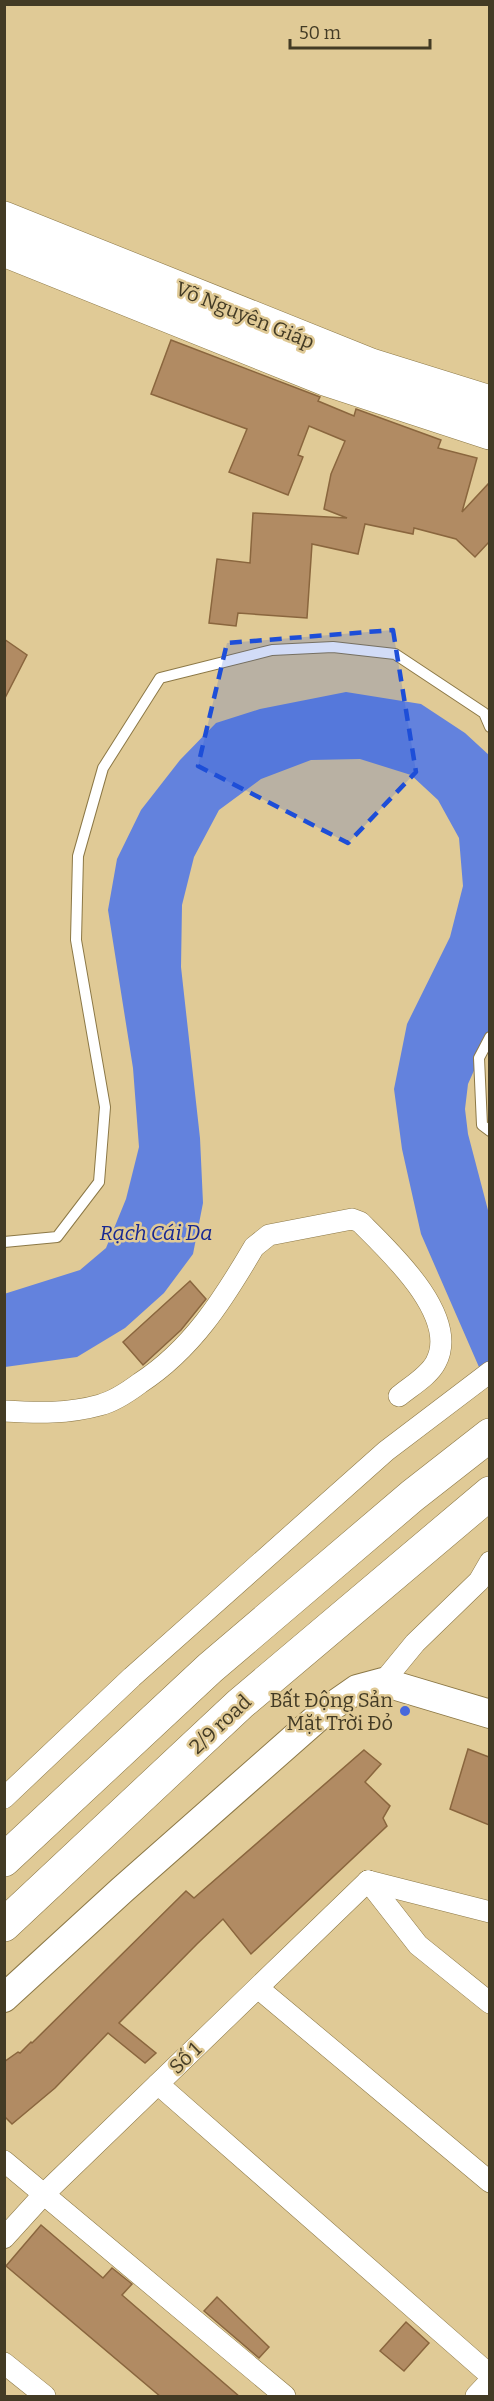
<svg xmlns="http://www.w3.org/2000/svg" width="494" height="2401" font-family="Bitter,serif">
<rect width="100%" height="100%" fill="#e0ca96"/>
<path fill="#6382dd" d="M 346,692 L 421,704 L 465,733 L 490,756 L 489,1037 L 468,1084 L 465,1109 L 468,1134 L 489,1214 L 489,1390 L 421,1234 L 402,1149 L 394,1089 L 407,1024 L 450,937 L 463,886 L 459,838 L 438,800 L 411,775 L 360,759 L 311,760 L 261,779 L 219,810 L 194,857 L 182,905 L 181,967 L 200,1138 L 203,1203 L 193,1254 L 164,1293 L 125,1328 L 77,1357 L 5,1367 L 4,1294 L 80,1270 L 106,1248 L 126,1199 L 139,1147 L 133,1068 L 108,910 L 117,859 L 141,810 L 180,760 L 216,723 L 260,709 Z"/>
<g fill="#b18b63" stroke="#8a663e" stroke-width="1.5">
<path d="M 171,340 L 320,397 L 318,401 L 354,416 L 356,409 L 441,440 L 438,448 L 477,458 L 462,512 L 489,483 L 489,542 L 475,557 L 456,539 L 414,528 L 413,534 L 365,524 L 358,554 L 312,544 L 307,618 L 238,613 L 236,626 L 209,623 L 217,559 L 250,563 L 253,513 L 347,518 L 324,509 L 331,474 L 345,441 L 309,426 L 298,455 L 303,457 L 288,495 L 229,472 L 247,429 L 151,394 Z"/>
<path d="M 4,639 L 27,655 L 4,700 Z"/>
<path d="M 190,1281 L 206,1299 L 181,1330 L 143,1365 L 123,1342 Z"/>
<path d="M 468,1749 L 489,1757 L 489,1825 L 450,1809 Z"/>
<path d="M 364,1750 L 381,1764 L 365,1782 L 390,1806 L 383,1818 L 387,1826 L 251,1954 L 223,1919 L 197,1944 L 119,2023 L 156,2053 L 145,2063 L 108,2033 L 55,2088 L 12,2124 L 4,2116 L 4,2062 L 18,2052 L 20,2053 L 31,2042 L 32,2043 L 186,1891 L 194,1898 Z"/>
<path d="M 41,2225 L 103,2278 L 112,2268 L 132,2284 L 122,2295 L 240,2397 L 161,2397 L 6,2266 Z"/>
<path d="M 217,2297 L 269,2347 L 259,2358 L 204,2311 Z"/>
<path d="M 406,2322 L 429,2343 L 404,2371 L 380,2351 Z"/>
</g>
<g fill="none" stroke-linecap="round" stroke-linejoin="round">
<g stroke="#8c7846" stroke-width="12">
<g id="lane">
<path d="M 490,1037 L 479,1058 L 482,1125 L 490,1131"/>
<path d="M 4,1242 L 57,1237 L 99,1182 L 105,1107 L 76,940 L 78,856 L 103,768 L 160,678 L 272,650 L 333,647 L 395,654 L 484,713 L 490,727"/>
</g>
</g>
<g stroke="#8c7846" stroke-width="22">
<g id="street">
<path d="M 4,1411 C 37,1413 68,1414 100,1405 C 115,1401 128,1392 140,1383 C 192,1349 223,1300 254,1247 L 269,1235 L 352,1219 L 360,1222 C 389,1251 460,1316 436,1362 C 429,1376 411,1386 399,1396"/>
<path d="M 383,1682 L 415,1643 L 479,1581 L 490,1562"/>
<path d="M 4,1798 L 132,1677 L 386,1451 L 490,1372"/>
<path d="M 368,1881 L 418,1945 L 490,2003"/>
<path d="M 368,1881 L 490,1912"/>
<path d="M 258,1988 L 490,2182"/>
<path d="M 158,2084 L 490,2375"/>
<path d="M 4,2161 L 285,2396"/>
<path d="M 4,2238 L 44,2194 L 368,1881"/>
<path d="M 4,2363 L 45,2396"/>
<path d="M 476,2396 L 490,2381"/>
</g>
</g>
<g stroke="#8c7846" stroke-width="30">
<path id="secondary" d="M 4,1998 L 122,1890 L 324,1712 L 357,1689 L 383,1682 L 490,1714"/>
</g>
<g stroke="#8c7846" stroke-width="34">
<g id="highway">
<path d="M 4,218 L 371,365 L 490,402"/>
<path d="M 4,250 L 325,379 L 490,433"/>
<path d="M 4,1860 L 210,1668 L 412,1496 L 490,1435"/>
<path d="M 4,1925 L 240,1704 L 490,1493"/>
</g>
</g>
<use href="#lane" stroke="#fff" stroke-width="10"/>
<use href="#street" stroke="#fff" stroke-width="21"/>
<use href="#secondary" stroke="#fff" stroke-width="28"/>
<use href="#highway" stroke="#fff" stroke-width="33"/>
</g>
<path fill="#1d4ed8" fill-opacity="0.2" stroke="#1d4ed8" stroke-width="4.5" stroke-dasharray="12 8" stroke-linejoin="round" d="M 393,630 L 416,772 L 348,843 L 198,766 L 227,643 Z"/>
<circle fill="#4868dc" stroke="#e0ca96" stroke-width="2" cx="405" cy="1711" r="6"/>
<g text-anchor="middle" dominant-baseline="central" stroke-width="5" stroke-linejoin="round" paint-order="stroke">
<g font-size="20" fill="#433b25" stroke="#e0ca96">
<text transform="translate(245 315) rotate(22)">Võ Nguyên Giáp</text>
<text transform="translate(220 1724) rotate(-43)">2/9 road</text>
<text transform="translate(185 2058) rotate(-44)">Số 1</text>
</g>
<g font-size="20" fill="#433b25" stroke="#e0ca96" text-anchor="end">
<text x="393" y="1700">Bất Động Sản<tspan x="393" dy="23">Mặt Trời Đỏ</tspan></text>
</g>
<g font-size="21" font-style="italic" fill="#182892" stroke="#e0ca96">
<text x="156" y="1233">Rạch Cái Da</text>
</g>
</g>
<rect width="494" height="2401" fill="none" stroke="#433b25" stroke-width="12"/>
<path d="M290 39v9h140v-9" fill="none" stroke="#433b25" stroke-width="3"/>
<text x="299" y="39" font-size="18" fill="#433b25" stroke="#e0ca96" stroke-width="4.5" paint-order="stroke">50 m</text>
</svg>
